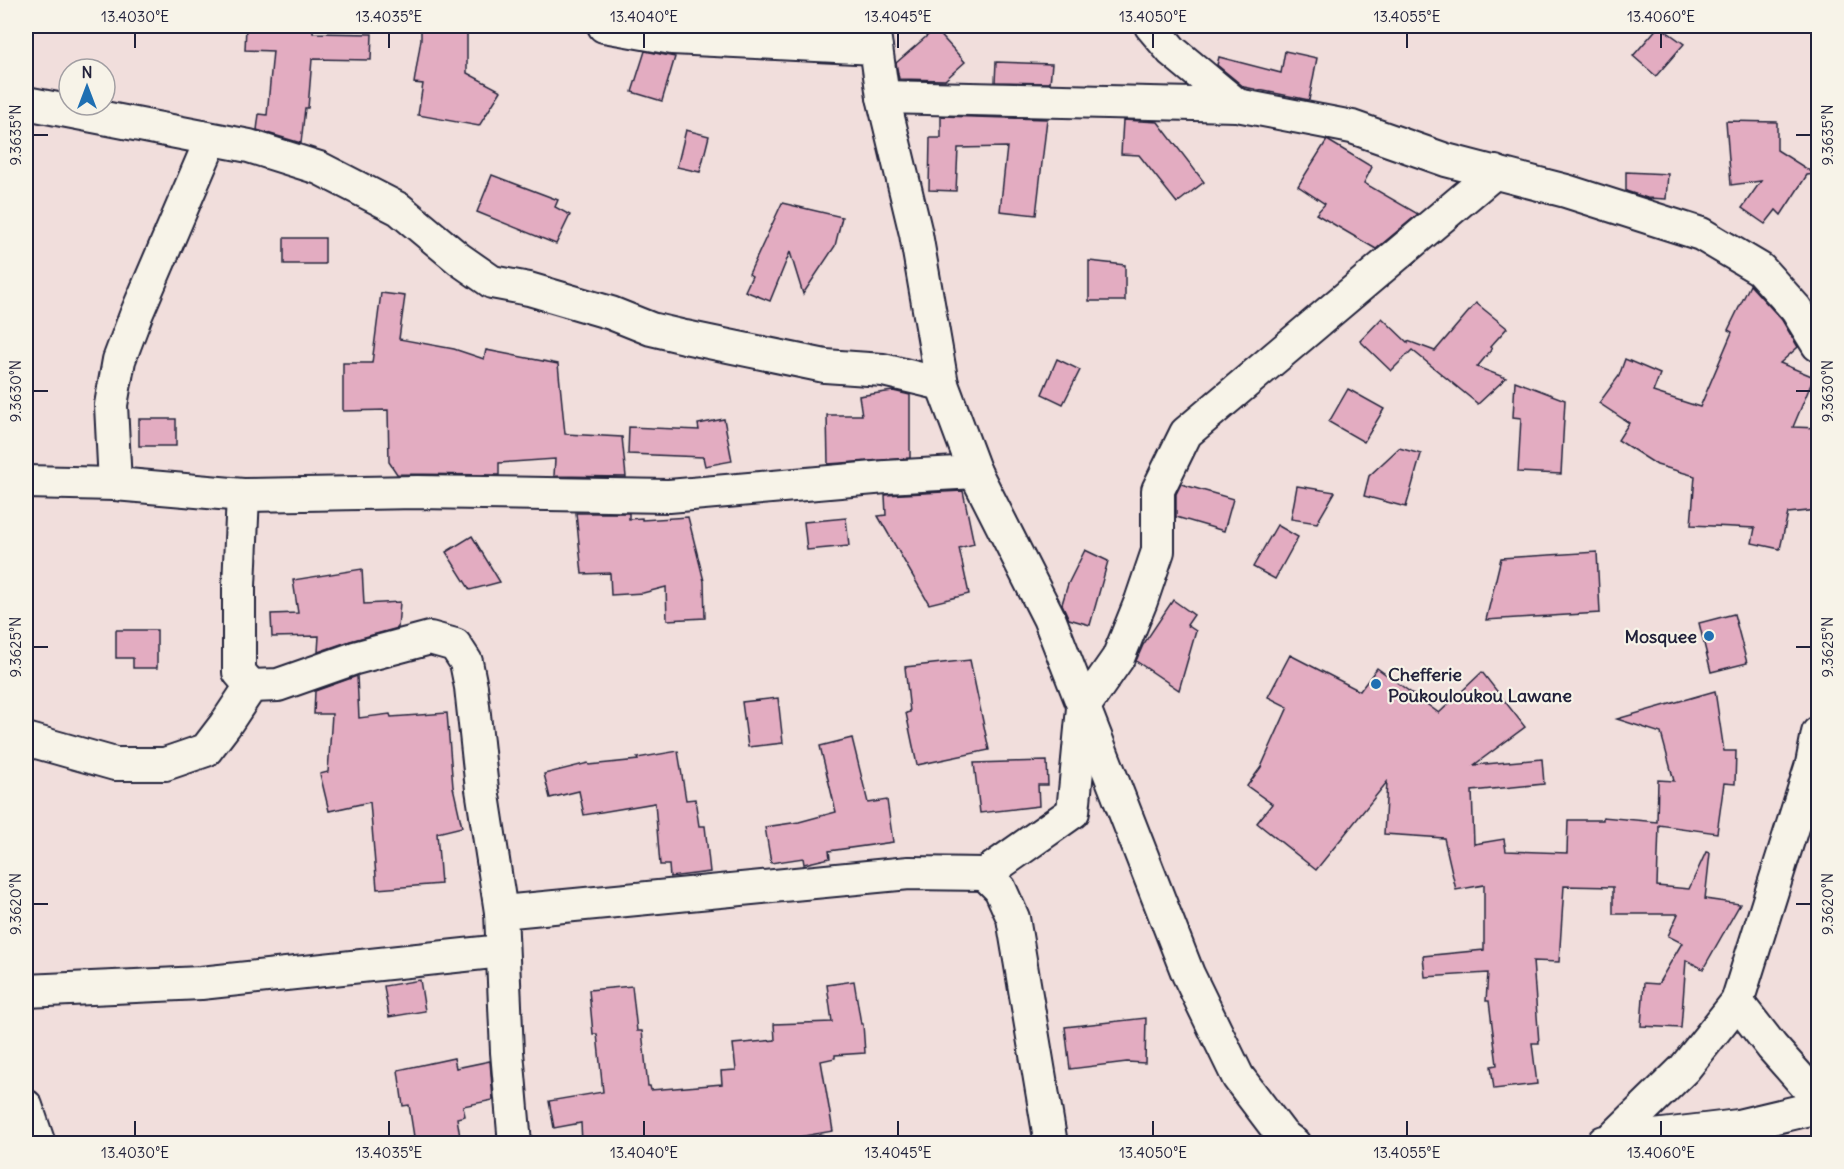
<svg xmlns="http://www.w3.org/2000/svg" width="1844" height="1169" font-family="Delius,sans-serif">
<rect width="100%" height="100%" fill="#f1dedc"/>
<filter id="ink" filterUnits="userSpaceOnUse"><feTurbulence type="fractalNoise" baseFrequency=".0167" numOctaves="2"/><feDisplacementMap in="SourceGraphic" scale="12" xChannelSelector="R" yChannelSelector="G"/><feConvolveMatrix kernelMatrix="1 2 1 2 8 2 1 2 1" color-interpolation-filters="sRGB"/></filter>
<g filter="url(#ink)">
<g fill="#e3acc1" stroke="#22223b" stroke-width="1.5">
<path d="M 246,26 L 313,26 L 313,33 L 372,34 L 371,60 L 312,59 L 308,108 L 305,108 L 301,143 L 257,130 L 259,114 L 267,115 L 273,51 L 245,50 Z"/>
<path d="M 421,26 L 467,26 L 467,73 L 501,91 L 479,126 L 418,115 L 423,84 L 414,83 L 421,39 Z"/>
<path d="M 1659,26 L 1684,44 L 1656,76 L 1633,56 Z"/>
<path d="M 935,29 L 965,62 L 945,80 L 899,79 L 896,63 Z"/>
<path d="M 645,51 L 675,57 L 662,101 L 632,92 Z"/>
<path d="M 1285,51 L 1317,58 L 1309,100 L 1244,87 L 1217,65 L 1219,57 L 1281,73 Z"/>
<path d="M 996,62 L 1052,64 L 1050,83 L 995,82 Z"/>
<path d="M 941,116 L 1047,119 L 1036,215 L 1000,211 L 1007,147 L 958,148 L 956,191 L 929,190 L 930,138 L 941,138 Z"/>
<path d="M 1123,120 L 1158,122 L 1204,182 L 1177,203 L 1139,155 L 1121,154 Z"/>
<path d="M 1726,121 L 1777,122 L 1777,150 L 1815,174 L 1807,175 L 1781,215 L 1776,210 L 1765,224 L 1742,208 L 1761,181 L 1731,185 Z"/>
<path d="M 686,130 L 709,136 L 700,172 L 677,167 Z"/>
<path d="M 1327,140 L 1372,167 L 1364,183 L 1418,214 L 1376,249 L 1316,214 L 1325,204 L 1298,186 Z"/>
<path d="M 1626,172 L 1668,174 L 1666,199 L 1647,198 L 1626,191 Z"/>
<path d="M 492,175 L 558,200 L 555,207 L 570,215 L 556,244 L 477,212 Z"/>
<path d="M 782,203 L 842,217 L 835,246 L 803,294 L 790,252 L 770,301 L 745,291 L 752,276 L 749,274 Z"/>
<rect x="284" y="238" width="41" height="26"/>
<path d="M 1089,261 L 1125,265 L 1125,301 L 1089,301 Z"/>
<path d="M 1750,285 L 1782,320 L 1798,347 L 1780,363 L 1814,377 L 1793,427 L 1818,428 L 1818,510 L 1788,513 L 1780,549 L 1752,543 L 1755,528 L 1691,525 L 1695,476 L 1657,465 L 1618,440 L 1629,423 L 1599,403 L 1619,376 L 1625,359 L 1660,374 L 1653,392 L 1700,407 L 1732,332 L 1728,330 Z"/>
<path d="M 381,293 L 405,296 L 399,339 L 454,349 L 484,359 L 486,350 L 558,364 L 565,434 L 622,437 L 626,477 L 554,476 L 555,459 L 499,463 L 499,475 L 397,474 L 389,462 L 388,410 L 343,411 L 343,363 L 372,363 Z"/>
<path d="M 1476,303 L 1507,328 L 1490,347 L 1492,349 L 1477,367 L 1506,378 L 1478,404 L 1412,350 L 1391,371 L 1360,341 L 1382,318 L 1408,343 L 1408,341 L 1435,351 Z"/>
<path d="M 1057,359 L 1080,370 L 1063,404 L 1042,394 Z"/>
<path d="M 1515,381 L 1565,400 L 1561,474 L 1518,472 L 1521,418 L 1513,417 Z"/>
<path d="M 1348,389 L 1384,409 L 1364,442 L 1329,422 Z"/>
<path d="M 893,391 L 910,395 L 910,458 L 828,464 L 827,415 L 862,415 L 859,396 Z"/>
<rect x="139" y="419" width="37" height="27"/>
<path d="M 724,419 L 732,461 L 705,466 L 703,457 L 628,454 L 629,427 L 699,430 L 698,424 Z"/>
<path d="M 1399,448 L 1421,454 L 1406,507 L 1364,496 L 1369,476 Z"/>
<path d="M 1181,484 L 1233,499 L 1224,531 L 1176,517 L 1176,494 Z"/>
<path d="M 1297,486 L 1335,492 L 1317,523 L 1291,519 Z"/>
<path d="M 963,491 L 974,544 L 959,548 L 969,594 L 929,604 L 878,516 L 886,515 L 885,495 Z"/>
<path d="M 576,513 L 629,513 L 629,519 L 642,518 L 642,520 L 688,517 L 704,581 L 705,618 L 667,620 L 666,587 L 643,593 L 611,595 L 610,573 L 582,574 Z"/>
<path d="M 846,518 L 849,546 L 807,550 L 804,522 Z"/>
<path d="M 1277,525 L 1298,537 L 1275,579 L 1253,567 Z"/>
<path d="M 472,536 L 500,582 L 470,590 L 446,552 Z"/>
<path d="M 1085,550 L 1108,561 L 1090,625 L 1069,619 L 1062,604 L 1068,584 Z"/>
<path d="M 1597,552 L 1600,613 L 1486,620 L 1501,558 Z"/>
<path d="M 362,569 L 364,604 L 400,602 L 398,628 L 350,641 L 318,652 L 319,636 L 272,637 L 271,614 L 298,613 L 293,580 Z"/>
<path d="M 1173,600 L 1194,615 L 1187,625 L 1196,631 L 1179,690 L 1136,661 L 1143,645 Z"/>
<path d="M 1734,614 L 1747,663 L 1711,672 L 1699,623 Z"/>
<path d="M 116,630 L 157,630 L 157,668 L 133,668 L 133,658 L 116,658 Z"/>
<path d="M 1290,655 L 1360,691 L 1377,668 L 1439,713 L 1482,672 L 1525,727 L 1474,765 L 1542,759 L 1544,784 L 1472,791 L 1474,844 L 1504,839 L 1506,851 L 1567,853 L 1568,820 L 1603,820 L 1603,817 L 1657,822 L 1658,780 L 1674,781 L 1661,733 L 1617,719 L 1715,691 L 1724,751 L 1736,751 L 1735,784 L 1724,783 L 1717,833 L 1659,825 L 1657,886 L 1689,889 L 1706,852 L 1710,853 L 1705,899 L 1740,904 L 1703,969 L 1686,960 L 1681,1028 L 1641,1026 L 1644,983 L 1658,984 L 1682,943 L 1668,936 L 1678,914 L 1613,914 L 1613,887 L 1564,886 L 1559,962 L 1533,961 L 1539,1043 L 1532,1043 L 1537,1084 L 1494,1089 L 1491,1066 L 1497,1065 L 1489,1001 L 1486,1001 L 1488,973 L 1425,977 L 1423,956 L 1484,950 L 1484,885 L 1456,890 L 1444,838 L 1384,834 L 1387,782 L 1316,870 L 1257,823 L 1272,804 L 1247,786 L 1261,767 L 1288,707 L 1268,697 Z"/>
<path d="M 970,660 L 989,750 L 917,765 L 906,713 L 910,712 L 905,667 Z"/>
<path d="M 357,676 L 359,718 L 390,714 L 391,717 L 447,713 L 453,787 L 462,827 L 437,833 L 441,884 L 377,889 L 370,802 L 329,811 L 320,774 L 328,772 L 332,714 L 314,714 L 315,691 Z"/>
<path d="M 778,698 L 783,743 L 748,747 L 742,702 Z"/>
<path d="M 852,738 L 868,803 L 887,800 L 893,842 L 829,851 L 830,858 L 804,864 L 803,858 L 771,863 L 765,827 L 799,822 L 836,812 L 820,746 Z"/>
<path d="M 678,751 L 686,800 L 695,799 L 699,826 L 705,826 L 710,872 L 670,877 L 669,865 L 660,865 L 655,803 L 584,815 L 579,791 L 550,798 L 544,774 L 588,763 L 589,765 L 638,760 L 637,758 Z"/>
<path d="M 1047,761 L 1048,785 L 1038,785 L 1039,806 L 980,813 L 974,763 Z"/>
<path d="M 420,980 L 425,1011 L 389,1017 L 384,986 Z"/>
<path d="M 854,981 L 861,1024 L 863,1024 L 865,1053 L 835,1055 L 835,1058 L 821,1061 L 833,1131 L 764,1143 L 582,1143 L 581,1123 L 554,1128 L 549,1101 L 603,1092 L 597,1034 L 593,1034 L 589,990 L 632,986 L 637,1031 L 642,1031 L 648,1086 L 650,1086 L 651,1090 L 722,1084 L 721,1071 L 736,1070 L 733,1044 L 775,1040 L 774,1024 L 832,1022 L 827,985 Z"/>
<path d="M 1146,1018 L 1145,1063 L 1127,1062 L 1070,1069 L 1065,1027 Z"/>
<path d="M 454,1058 L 456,1068 L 490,1061 L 493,1100 L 463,1106 L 465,1116 L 457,1118 L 461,1143 L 415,1143 L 409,1105 L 403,1106 L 398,1070 Z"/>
</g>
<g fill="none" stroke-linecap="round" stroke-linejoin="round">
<g stroke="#22223b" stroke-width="36">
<g id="street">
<path d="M 604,26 L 672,38 L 876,48"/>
<path d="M 873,26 L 883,97 L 916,234 L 942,384 L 975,472 L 1049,618 L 1188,974 L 1238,1077 L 1282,1135 L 1294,1144"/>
<path d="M 1151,26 L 1172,51 L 1237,105 L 1352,127 L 1446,160 L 1566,191 L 1701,234 L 1760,269 L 1796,309 L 1818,345"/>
<path d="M 883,97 L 1237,105"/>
<path d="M 26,103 L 249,146 L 319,168 L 399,209 L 459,259 L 492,282 L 529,289 L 611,313 L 651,329 L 685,337 L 825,366 L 883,370 L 942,384"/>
<path d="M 26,482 L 115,484 L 243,495 L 417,492 L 669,496 L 886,477 L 975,472"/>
<path d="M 115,484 L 111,405 L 119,360 L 136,315 L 211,140"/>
<path d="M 243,495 L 239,586 L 239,672 L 251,686"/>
<path d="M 26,739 L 115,764 L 165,764 L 206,750 L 225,725 L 251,686 L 278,685 L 355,658 L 430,638 L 455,645 L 466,662 L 471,687 L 482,789 L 501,912 L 507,1052 L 515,1144"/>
<path d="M 985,874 L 1000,889 L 1013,918 L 1051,1144"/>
<path d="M 501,912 L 909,873 L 985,874 L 1073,812 L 1083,708 L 1118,658 L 1141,601 L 1158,551 L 1158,490 L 1186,433 L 1495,172"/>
<path d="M 26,991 L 201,983 L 502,951"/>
<path d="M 1737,1002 L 1772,1047 L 1818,1099"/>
<path d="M 26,1106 L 39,1144"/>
<path d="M 1610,1141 L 1684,1069 L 1737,1002 L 1812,764 L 1818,733"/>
<path d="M 1604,1142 L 1738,1126 L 1818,1107"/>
</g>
</g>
<use href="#street" stroke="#f7f3e8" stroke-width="32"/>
</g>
</g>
<path fill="none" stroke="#22223b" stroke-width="2" d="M 135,33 L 135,48M 389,33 L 389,48M 644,33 L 644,48M 898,33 L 898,48M 1153,33 L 1153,48M 1407,33 L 1407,48M 1661,33 L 1661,48M 33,135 L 48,135M 1796,135 L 1811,135M 33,391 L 48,391M 1796,391 L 1811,391M 33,647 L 48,647M 1796,647 L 1811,647M 33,904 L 48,904M 1796,904 L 1811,904M 135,1121 L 135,1136M 389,1121 L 389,1136M 644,1121 L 644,1136M 898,1121 L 898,1136M 1153,1121 L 1153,1136M 1407,1121 L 1407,1136M 1661,1121 L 1661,1136"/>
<g fill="#1f6fb2" stroke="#f7f3e8" stroke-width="2">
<circle cx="1709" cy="636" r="6"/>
<circle cx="1376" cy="684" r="6"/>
</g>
<g text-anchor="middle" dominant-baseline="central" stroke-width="4.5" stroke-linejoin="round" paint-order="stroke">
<g font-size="18" font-weight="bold" fill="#22223b" stroke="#f7f3e8" text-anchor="end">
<text x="1697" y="636">Mosquee</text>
<text x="1388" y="674" text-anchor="start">Chefferie<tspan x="1388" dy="21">Poukouloukou Lawane</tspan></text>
</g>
</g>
<rect width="1844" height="1169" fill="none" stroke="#f7f3e8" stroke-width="66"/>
<g transform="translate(87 87)"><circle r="28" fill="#f7f3e8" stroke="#a29fa3" stroke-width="1.5"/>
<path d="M0-4.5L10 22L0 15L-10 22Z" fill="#1f6fb2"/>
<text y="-9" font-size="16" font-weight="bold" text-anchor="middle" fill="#22223b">N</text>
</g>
<rect x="33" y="33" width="1778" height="1103" fill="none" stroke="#22223b" stroke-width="2"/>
<g font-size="15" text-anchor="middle" fill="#22223b">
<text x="135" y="22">13.4030°E</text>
<text x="389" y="22">13.4035°E</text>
<text x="644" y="22">13.4040°E</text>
<text x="898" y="22">13.4045°E</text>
<text x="1153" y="22">13.4050°E</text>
<text x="1407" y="22">13.4055°E</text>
<text x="1661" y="22">13.4060°E</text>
<text transform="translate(16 135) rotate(-90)" y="5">9.3635°N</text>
<text transform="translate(1828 135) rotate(-90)" y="5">9.3635°N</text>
<text transform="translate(16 391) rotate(-90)" y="5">9.3630°N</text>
<text transform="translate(1828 391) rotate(-90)" y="5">9.3630°N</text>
<text transform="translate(16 647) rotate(-90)" y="5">9.3625°N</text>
<text transform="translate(1828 647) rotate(-90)" y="5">9.3625°N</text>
<text transform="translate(16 904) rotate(-90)" y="5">9.3620°N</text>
<text transform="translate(1828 904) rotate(-90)" y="5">9.3620°N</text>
<text x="135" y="1158">13.4030°E</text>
<text x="389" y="1158">13.4035°E</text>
<text x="644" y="1158">13.4040°E</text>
<text x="898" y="1158">13.4045°E</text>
<text x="1153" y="1158">13.4050°E</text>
<text x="1407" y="1158">13.4055°E</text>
<text x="1661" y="1158">13.4060°E</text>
</g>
</svg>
